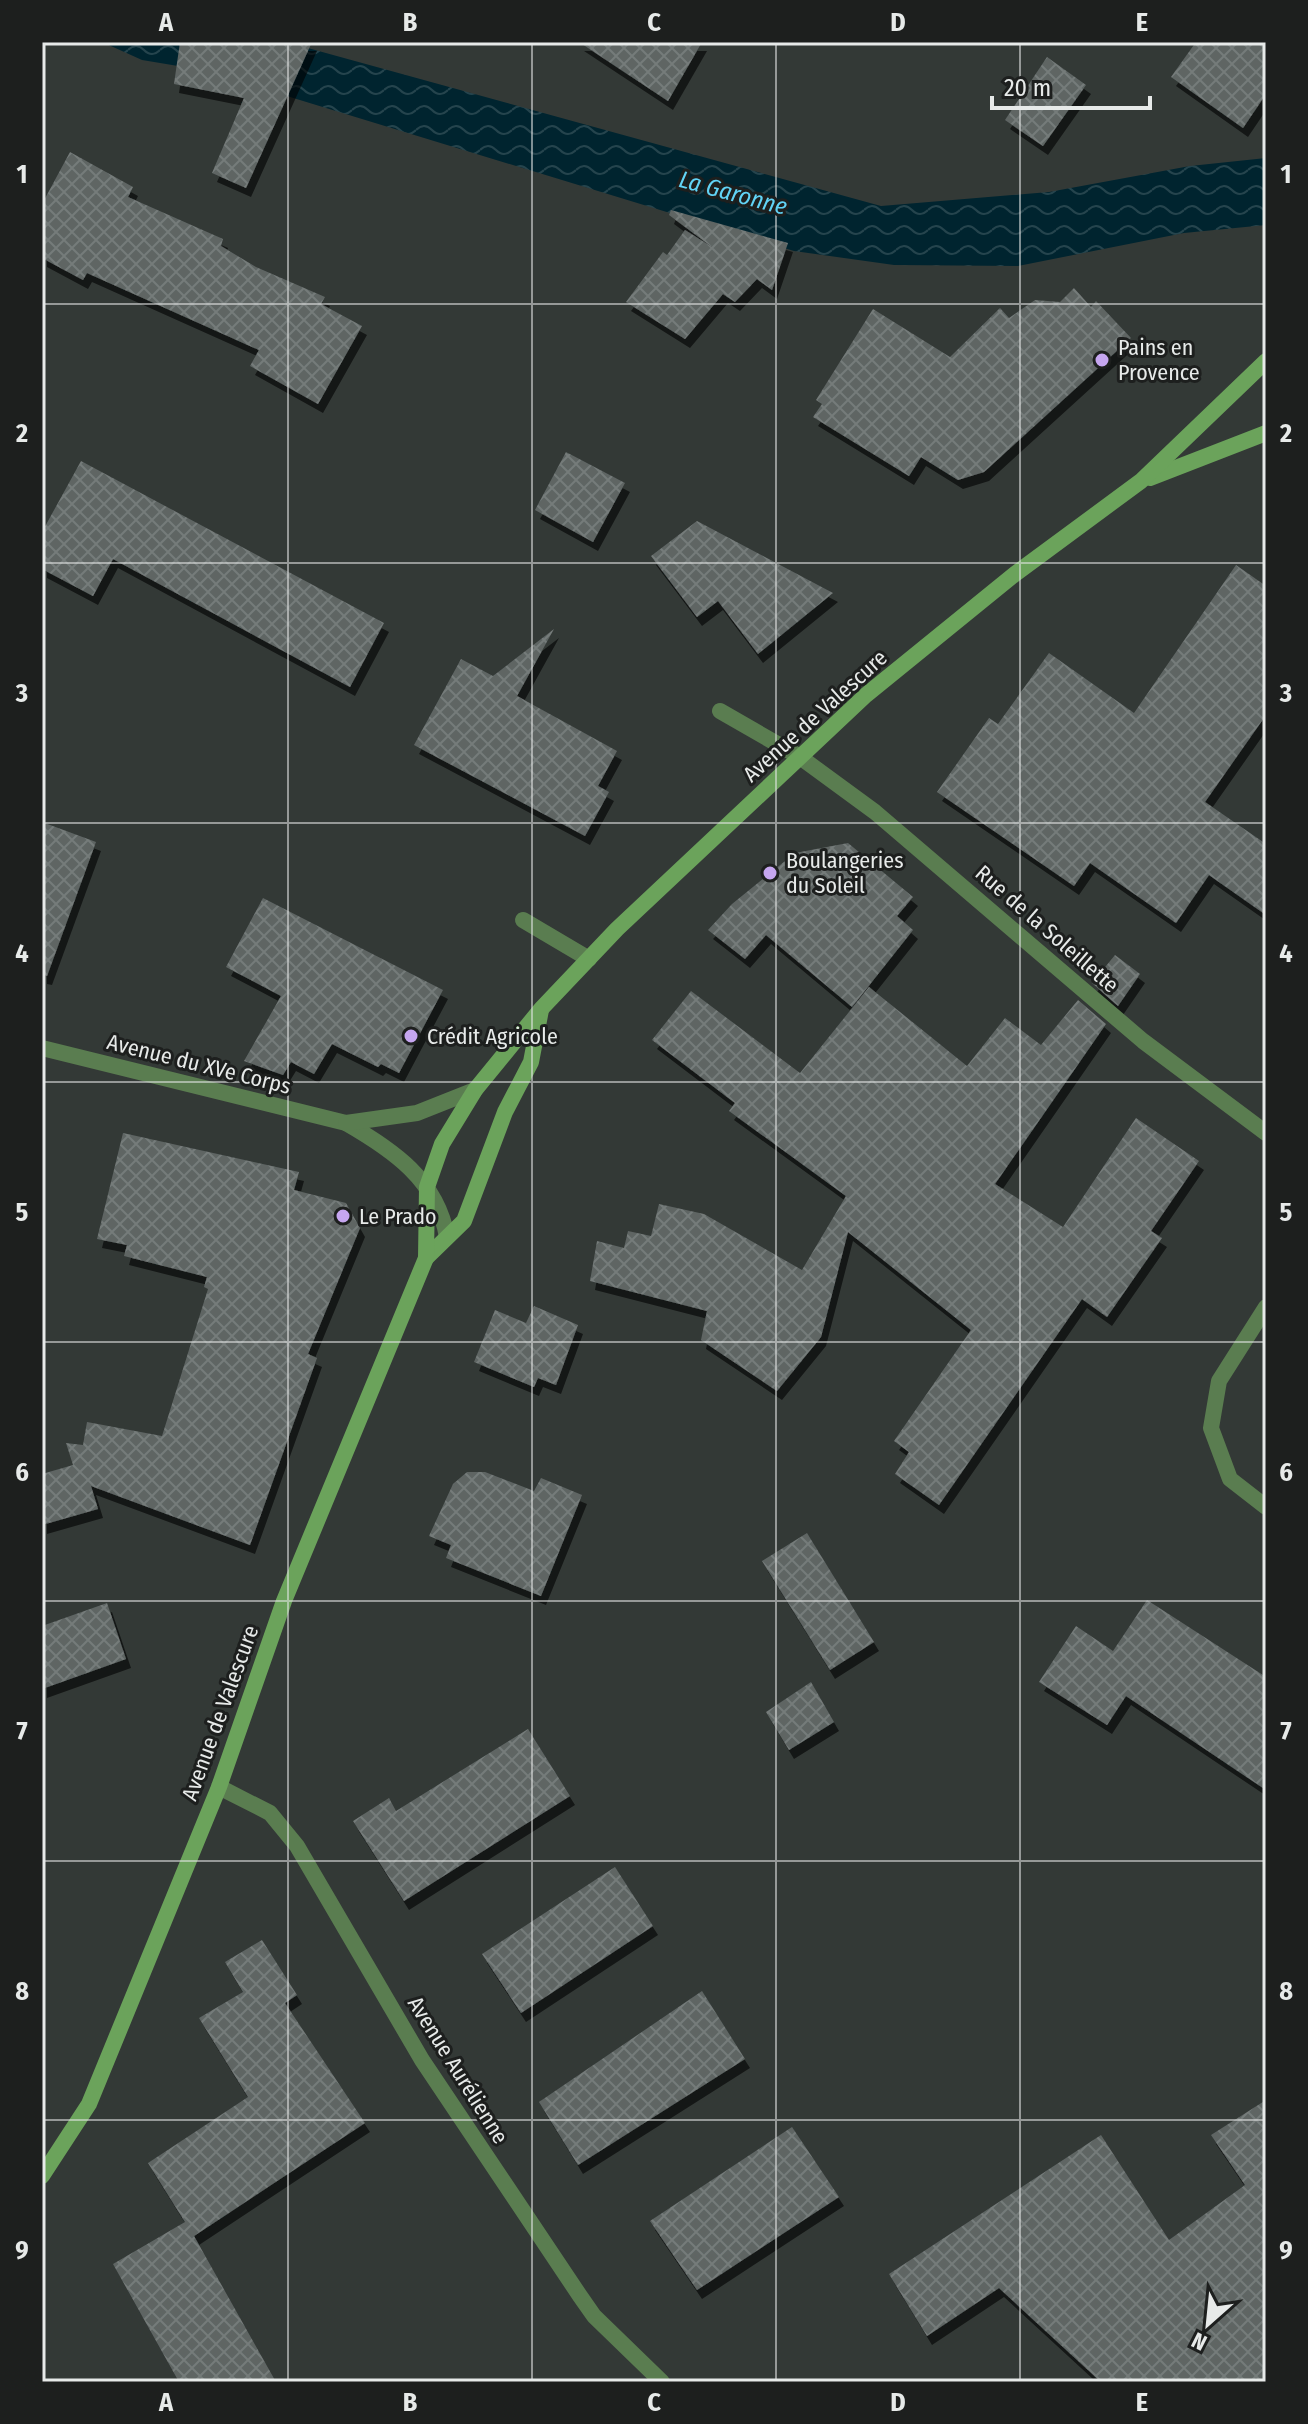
<svg xmlns="http://www.w3.org/2000/svg" width="1308" height="2424" font-family="'Fira Sans Condensed',sans-serif">
<defs>
<pattern id="water-waves" width="16" height="10" patternUnits="userSpaceOnUse" patternTransform="scale(2)"><rect width="16" height="10" fill="#00242f"/><path d="M0 5q4-4 8 0t8 0" fill="none" stroke="#25444d"/></pattern>
<pattern id="building-cross-hatch" width="8" height="8" patternUnits="userSpaceOnUse" patternTransform="scale(2)"><rect width="8" height="8" fill="#5e6564"/><path d="M0 0l8 8M0 8l8-8" fill="none" stroke="#757b7a"/></pattern>
<filter id="shadow"><feDropShadow dx="5" dy="9" stdDeviation="0" flood-color="#0009"/></filter>
</defs>
<rect width="100%" height="100%" fill="#333936"/>
<path fill="url(#water-waves)" d="M 102,42 L 286,42 L 881,206 L 1049,192 L 1190,166 L 1266,158 L 1266,225 L 1184,233 L 1018,266 L 894,265 L 794,251 L 202,70 L 142,60 Z"/>
<g fill="url(#building-cross-hatch)" filter="url(#shadow)">
<path d="M 180,42 L 312,42 L 246,188 L 212,173 L 244,98 L 174,84 Z"/>
<path d="M 579,42 L 702,42 L 668,101 Z"/>
<path d="M 1196,42 L 1266,42 L 1266,94 L 1243,128 L 1171,77 Z"/>
<path d="M 1047,57 L 1086,85 L 1043,146 L 1005,120 Z"/>
<path d="M 70,152 L 133,187 L 128,197 L 223,239 L 221,246 L 256,267 L 325,297 L 321,304 L 362,326 L 318,404 L 250,366 L 259,350 L 87,273 L 83,280 L 42,258 L 42,204 Z"/>
<path d="M 671,210 L 788,243 L 772,290 L 757,279 L 735,302 L 723,294 L 685,339 L 626,302 L 663,252 L 667,255 L 685,230 L 712,247 L 669,215 Z"/>
<path d="M 1074,288 L 1091,307 L 1096,301 L 1131,338 L 984,472 L 958,480 L 921,457 L 909,476 L 813,417 L 822,404 L 816,400 L 873,309 L 950,357 L 1000,308 L 1009,318 L 1035,300 L 1060,302 Z"/>
<path d="M 566,452 L 625,483 L 593,542 L 535,510 Z"/>
<path d="M 81,461 L 384,623 L 350,687 L 113,559 L 93,596 L 42,569 L 42,532 Z"/>
<path d="M 697,521 L 833,593 L 758,654 L 718,601 L 697,617 L 651,556 Z"/>
<path d="M 1236,565 L 1266,586 L 1266,715 L 1205,802 L 1266,844 L 1266,915 L 1209,875 L 1176,923 L 1090,863 L 1074,886 L 937,792 L 989,718 L 998,724 L 1049,653 L 1134,713 Z"/>
<path d="M 554,629 L 517,696 L 617,751 L 598,786 L 609,792 L 585,836 L 414,745 L 461,659 L 493,676 Z"/>
<path d="M 42,822 L 96,842 L 47,976 L 42,975 Z"/>
<path d="M 848,843 L 913,897 L 897,916 L 913,930 L 852,1007 L 766,935 L 745,959 L 708,930 L 732,904 L 795,853 Z"/>
<path d="M 263,898 L 443,990 L 399,1073 L 381,1064 L 378,1067 L 332,1044 L 314,1074 L 291,1062 L 283,1075 L 244,1061 L 281,996 L 226,967 Z"/>
<path d="M 1115,955 L 1140,974 L 1118,1006 L 1092,983 Z"/>
<path d="M 869,987 L 967,1066 L 1005,1018 L 1041,1045 L 1078,1000 L 1106,1024 L 995,1184 L 1063,1227 L 1136,1118 L 1199,1161 L 1151,1231 L 1162,1238 L 1107,1317 L 1082,1299 L 939,1505 L 895,1474 L 909,1452 L 894,1441 L 971,1330 L 848,1232 L 821,1337 L 777,1391 L 701,1340 L 707,1311 L 590,1281 L 597,1241 L 624,1248 L 628,1231 L 651,1236 L 659,1204 L 704,1214 L 802,1270 L 846,1196 L 729,1111 L 735,1103 L 652,1040 L 691,991 L 800,1073 Z"/>
<path d="M 123,1133 L 299,1172 L 294,1190 L 346,1203 L 360,1228 L 308,1354 L 317,1358 L 250,1545 L 91,1486 L 98,1509 L 42,1525 L 42,1474 L 73,1465 L 66,1443 L 83,1445 L 87,1422 L 162,1436 L 208,1289 L 204,1287 L 207,1277 L 124,1256 L 127,1245 L 97,1239 Z"/>
<path d="M 534,1306 L 578,1325 L 556,1385 L 538,1378 L 534,1387 L 474,1362 L 495,1310 L 526,1323 Z"/>
<path d="M 467,1472 L 485,1472 L 534,1491 L 541,1478 L 582,1495 L 541,1596 L 446,1558 L 451,1545 L 429,1536 L 453,1484 Z"/>
<path d="M 807,1533 L 874,1642 L 830,1670 L 762,1561 Z"/>
<path d="M 1147,1600 L 1266,1677 L 1266,1790 L 1126,1696 L 1107,1725 L 1039,1682 L 1076,1626 L 1113,1651 Z"/>
<path d="M 107,1603 L 126,1659 L 42,1689 L 42,1626 Z"/>
<path d="M 811,1682 L 834,1722 L 789,1750 L 766,1712 Z"/>
<path d="M 528,1729 L 570,1796 L 404,1901 L 353,1821 L 389,1798 L 396,1811 Z"/>
<path d="M 615,1867 L 653,1926 L 521,2013 L 482,1954 Z"/>
<path d="M 262,1940 L 297,1995 L 285,2003 L 365,2123 L 194,2236 L 276,2382 L 179,2382 L 113,2264 L 185,2222 L 148,2163 L 248,2097 L 199,2018 L 243,1992 L 225,1962 Z"/>
<path d="M 702,1991 L 745,2059 L 578,2165 L 539,2102 Z"/>
<path d="M 1266,2100 L 1266,2382 L 1101,2382 L 999,2288 L 927,2336 L 889,2274 L 1101,2135 L 1169,2240 L 1245,2185 L 1211,2135 Z"/>
<path d="M 792,2127 L 839,2197 L 697,2290 L 650,2221 Z"/>
</g>
<g fill="none" stroke-linecap="round" stroke-linejoin="round">
<g stroke="#5a7d50" stroke-width="16">
<path d="M 720,711 L 800,757 L 875,812 L 1143,1041 L 1266,1133"/>
<path d="M 523,920 L 589,959"/>
<path d="M 42,1048 L 346,1123 C 393,1150 437,1180 447,1237"/>
<path d="M 346,1123 L 417,1113 L 475,1090"/>
<path d="M 1266,1307 L 1219,1381 L 1211,1428 L 1230,1479 L 1266,1507"/>
<path d="M 219,1787 L 270,1813 L 297,1846 L 422,2060 L 580,2296 L 594,2316 L 662,2382"/>
</g>
<g stroke="#6ba35b" stroke-width="16">
<path d="M 1150,478 L 1266,433"/>
<path d="M 426,1258 L 464,1221 L 505,1112 L 531,1062 L 541,1010"/>
<path d="M 42,2176 L 89,2104 L 219,1787 L 284,1601 L 426,1258 L 427,1187 L 442,1144 L 475,1090 L 541,1009 L 617,929 L 866,695 L 1015,574 L 1141,481 L 1266,361"/>
</g>
</g>
<path fill="none" stroke="#e7eae9" stroke-width="2" stroke-opacity="0.55" d="M 288,42 L 288,2382M 532,42 L 532,2382M 776,42 L 776,2382M 1020,42 L 1020,2382M 42,304 L 1266,304M 42,563 L 1266,563M 42,823 L 1266,823M 42,1082 L 1266,1082M 42,1342 L 1266,1342M 42,1601 L 1266,1601M 42,1861 L 1266,1861M 42,2120 L 1266,2120"/>
<g fill="#c6a6f0" stroke="#1d1f1e" stroke-width="3">
<circle cx="1102" cy="360" r="8"/>
<circle cx="770" cy="873" r="8"/>
<circle cx="411" cy="1036" r="8"/>
<circle cx="343" cy="1216" r="8"/>
</g>
<g text-anchor="middle" dominant-baseline="central" stroke-width="6" stroke-linejoin="round" paint-order="stroke">
<g font-size="22" fill="#e7eae9" stroke="#1d1f1e" text-anchor="start">
<text x="1118" y="347">Pains en<tspan x="1118" dy="25">Provence</tspan></text>
<text x="786" y="860">Boulangeries<tspan x="786" dy="25">du Soleil</tspan></text>
<text x="427" y="1036">Crédit Agricole</text>
<text x="359" y="1216">Le Prado</text>
</g>
<g font-size="22" fill="#e7eae9" stroke="#1d1f1e">
<text transform="translate(815 716) rotate(-42)">Avenue de Valescure</text>
<text transform="translate(1047 929) rotate(41)">Rue de la Soleillette</text>
<text transform="translate(199 1064) rotate(14)">Avenue du XVe Corps</text>
<text transform="translate(220 1713) rotate(-70)">Avenue de Valescure</text>
<text transform="translate(458 2070) rotate(58)">Avenue Aurélienne</text>
</g>
<g font-size="24" font-style="italic" fill="#61d3f6" stroke="#1d1f1e">
<text transform="translate(733 193) rotate(15)">La Garonne</text>
</g>
</g>
<rect width="1308" height="2424" fill="none" stroke="#1d1f1e" stroke-width="88"/>
<g transform="translate(1208 2324) rotate(207)" stroke="#1d1f1e" stroke-width="6" paint-order="stroke">
<path d="M0-6L14 30L0 20L-14 30Z" fill="#e7eae9"/>
<text y="-12" font-size="22" font-weight="bold" text-anchor="middle" fill="#e7eae9">N</text>
</g>
<path d="M992 96v12h158v-12" fill="none" stroke="#e7eae9" stroke-width="4"/>
<text x="1004" y="96" font-size="24" fill="#e7eae9" stroke="#1d1f1e" stroke-width="6" paint-order="stroke">20 m</text>
<rect x="44" y="44" width="1220" height="2336" fill="none" stroke="#e7eae9" stroke-width="3"/>
<g font-size="26" text-anchor="middle" font-weight="bold" fill="#e7eae9">
<text x="166" y="31">A</text>
<text x="410" y="31">B</text>
<text x="654" y="31">C</text>
<text x="898" y="31">D</text>
<text x="1142" y="31">E</text>
<text x="22" y="183">1</text>
<text x="1286" y="183">1</text>
<text x="22" y="442">2</text>
<text x="1286" y="442">2</text>
<text x="22" y="702">3</text>
<text x="1286" y="702">3</text>
<text x="22" y="962">4</text>
<text x="1286" y="962">4</text>
<text x="22" y="1221">5</text>
<text x="1286" y="1221">5</text>
<text x="22" y="1481">6</text>
<text x="1286" y="1481">6</text>
<text x="22" y="1740">7</text>
<text x="1286" y="1740">7</text>
<text x="22" y="2000">8</text>
<text x="1286" y="2000">8</text>
<text x="22" y="2259">9</text>
<text x="1286" y="2259">9</text>
<text x="166" y="2411">A</text>
<text x="410" y="2411">B</text>
<text x="654" y="2411">C</text>
<text x="898" y="2411">D</text>
<text x="1142" y="2411">E</text>
</g>
</svg>
